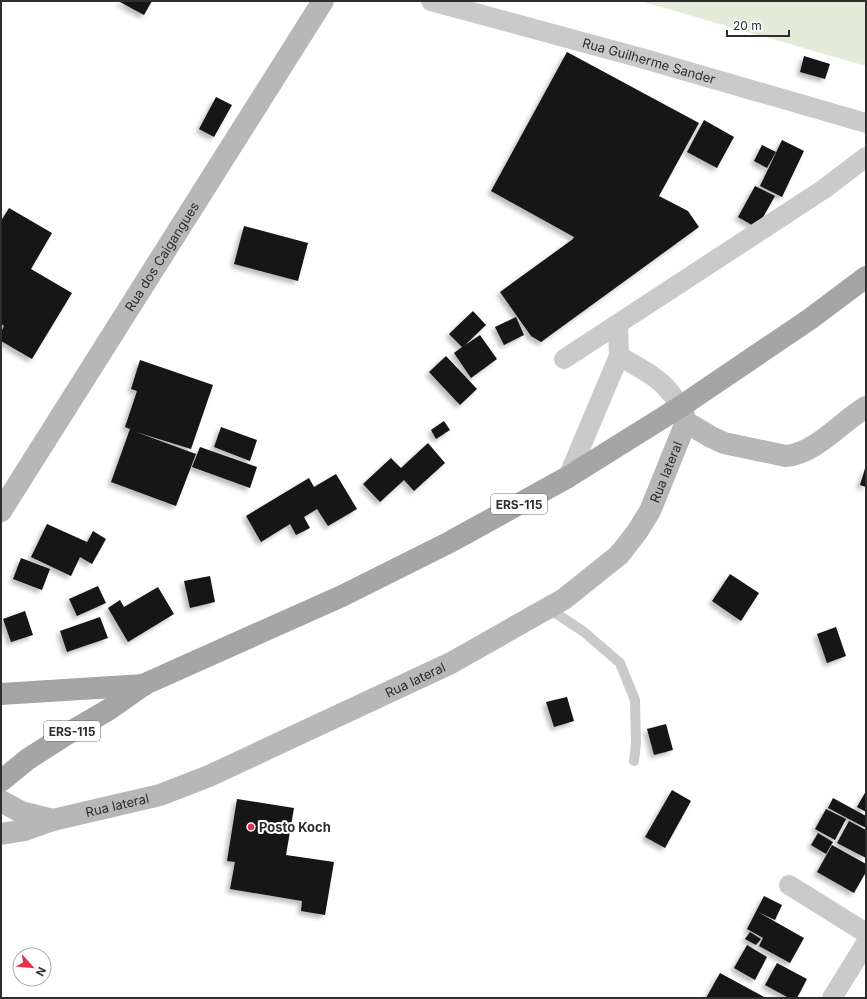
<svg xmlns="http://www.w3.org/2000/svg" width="867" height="999" font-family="Inter,sans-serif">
<defs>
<filter id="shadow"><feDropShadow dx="-3.5" dy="3.5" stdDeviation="2" flood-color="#0004"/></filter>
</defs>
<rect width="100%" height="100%" fill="#fff"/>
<path fill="#e4ebda" d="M 640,1 L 866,1 L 866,66 Z"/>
<g fill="#141414" filter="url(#shadow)">
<path d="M 118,1 L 152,1 L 144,15 Z"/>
<path d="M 567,52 L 699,123 L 659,196 L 688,211 L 699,227 L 541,342 L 531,336 L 500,292 L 573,239 L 574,237 L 491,191 Z"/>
<path d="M 804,56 L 830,64 L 825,79 L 800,72 Z"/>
<path d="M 216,97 L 232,105 L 214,137 L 199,129 Z"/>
<path d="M 704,120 L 734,137 L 717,168 L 687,152 Z"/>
<path d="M 782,140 L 804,151 L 782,197 L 760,186 Z"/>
<path d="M 762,145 L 776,152 L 767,168 L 754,161 Z"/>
<path d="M 755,186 L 775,196 L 757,228 L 738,217 Z"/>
<path d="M 9,208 L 52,233 L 31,269 L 72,293 L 32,359 L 1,341 L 1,332 L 4,326 L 1,324 L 1,221 Z"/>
<path d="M 244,226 L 308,243 L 298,281 L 234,264 Z"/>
<path d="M 473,311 L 486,325 L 465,345 L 480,335 L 497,359 L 471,378 L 454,353 L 462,347 L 449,334 Z"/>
<path d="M 516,317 L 524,335 L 504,345 L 495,327 Z"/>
<path d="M 446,356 L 477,389 L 460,405 L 429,372 Z"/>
<path d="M 140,360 L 213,385 L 191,449 L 136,432 L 196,454 L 176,506 L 111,482 L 130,429 L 125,427 L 137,391 L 131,389 Z"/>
<path d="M 444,421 L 450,430 L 436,439 L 431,430 Z"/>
<path d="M 221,427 L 257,440 L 250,461 L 214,447 Z"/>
<path d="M 428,443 L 445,463 L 414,491 L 404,480 L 380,502 L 363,484 L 391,458 L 401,468 Z"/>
<path d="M 200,447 L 257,467 L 250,488 L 192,467 Z"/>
<path d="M 866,465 L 866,487 L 860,485 Z"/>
<path d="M 336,474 L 357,509 L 328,526 L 317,509 L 304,517 L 310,528 L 296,535 L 290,524 L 261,542 L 246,516 L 309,478 L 314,487 Z"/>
<path d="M 47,524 L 87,542 L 85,546 L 93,531 L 106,539 L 92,564 L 80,557 L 71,576 L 31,557 Z"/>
<path d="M 21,558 L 50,569 L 42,590 L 13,579 Z"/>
<path d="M 730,574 L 759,593 L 741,621 L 712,601 Z"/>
<path d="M 210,576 L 215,602 L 190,608 L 184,581 Z"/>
<path d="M 98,586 L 106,603 L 77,616 L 69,599 Z"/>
<path d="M 158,587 L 174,614 L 128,642 L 108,608 L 120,600 L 124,607 Z"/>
<path d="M 25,611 L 33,635 L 11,642 L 3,619 Z"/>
<path d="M 100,617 L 108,638 L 67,652 L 60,631 Z"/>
<path d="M 836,627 L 846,656 L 827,663 L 817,634 Z"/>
<path d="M 567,697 L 574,721 L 554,727 L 546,702 Z"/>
<path d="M 666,724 L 673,750 L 654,755 L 647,729 Z"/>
<path d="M 672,790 L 691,801 L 665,848 L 645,837 Z"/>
<path d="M 866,791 L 866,812 L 857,807 Z"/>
<path d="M 833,798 L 866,816 L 866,828 L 828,808 Z"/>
<path d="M 237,799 L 294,808 L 286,855 L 334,862 L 325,915 L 301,911 L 302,901 L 230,889 L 235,862 L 227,861 Z"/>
<path d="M 826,809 L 846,819 L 835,840 L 815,829 Z"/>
<path d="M 849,821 L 866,830 L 866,858 L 837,843 Z"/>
<path d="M 818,833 L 833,842 L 826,854 L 811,845 Z"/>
<path d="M 832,845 L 866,864 L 866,872 L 854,893 L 817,872 Z"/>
<path d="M 764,896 L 782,905 L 775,920 L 758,912 L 804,938 L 790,963 L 759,946 L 763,938 L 747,929 Z"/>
<path d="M 750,932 L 761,939 L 756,945 L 745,939 Z"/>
<path d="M 747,945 L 767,957 L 755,980 L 734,968 Z"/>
<path d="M 777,963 L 807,979 L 797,998 L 789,998 L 765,985 Z"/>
<path d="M 720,973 L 766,998 L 706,998 Z"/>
</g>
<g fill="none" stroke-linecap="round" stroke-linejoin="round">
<path stroke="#cacaca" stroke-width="10" d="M 548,608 L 584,632 L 620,663 L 635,700 L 636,743 L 634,761"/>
<g stroke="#cacaca" stroke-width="20">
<path id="s1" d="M 431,1 L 641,58 L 866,123"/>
<path d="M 619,356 C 637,367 656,375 669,391 C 674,396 677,402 680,407"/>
<path d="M 564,359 L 824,189 L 866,157"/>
<path d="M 568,477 L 619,356 L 618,325"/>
<path d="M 789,885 L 866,933"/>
<path d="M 832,998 L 866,943"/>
</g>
<g stroke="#b7b7b7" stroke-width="22">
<path d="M 681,408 L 686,422 L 711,437 L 724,443 L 786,456 C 816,453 841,422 866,407"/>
<path id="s2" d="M 1,511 L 323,1"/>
<path d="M 1,801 L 21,812 L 53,820"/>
<path id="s3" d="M 1,834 L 25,830 L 53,820 L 160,795 L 209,776 L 451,663 L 564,599 L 619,555 L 637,532 L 650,511 L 686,422"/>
</g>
<g stroke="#a5a5a5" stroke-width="22">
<path d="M 1,694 L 144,685"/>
<path d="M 1,781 L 28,759 L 67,734 L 108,710 L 145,684 L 342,596 L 450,542 L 568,477 L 680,407 L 810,319 L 866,277"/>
</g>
</g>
<circle fill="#e42f4c" stroke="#fff" stroke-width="1.5" cx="251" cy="827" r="4"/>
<g text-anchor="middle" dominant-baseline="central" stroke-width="4" stroke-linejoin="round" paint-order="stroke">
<g fill="#fff" stroke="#6c6c6c" stroke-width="1">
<rect x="491" y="494" width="56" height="20" rx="3"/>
<rect x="44" y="721" width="56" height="20" rx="3"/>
</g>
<g font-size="12" font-weight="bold" fill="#2d2d2d">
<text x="519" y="504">ERS-115</text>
<text x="72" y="731">ERS-115</text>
</g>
<g font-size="13" fill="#2d2d2d" stroke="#fff">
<text stroke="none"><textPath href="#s1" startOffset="226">Rua Guilherme Sander</textPath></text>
<text stroke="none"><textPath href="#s2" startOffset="301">Rua dos Caigangues</textPath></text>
<text stroke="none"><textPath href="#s3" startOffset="780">Rua lateral</textPath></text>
<text stroke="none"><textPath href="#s3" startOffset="444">Rua lateral</textPath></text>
<text stroke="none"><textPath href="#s3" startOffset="120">Rua lateral</textPath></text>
</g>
<g font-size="13" font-weight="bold" fill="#2d2d2d" stroke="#fff" text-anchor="start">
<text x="259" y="827">Posto Koch</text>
</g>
</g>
<rect width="867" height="999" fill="none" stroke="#2d2d2d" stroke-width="4"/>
<g transform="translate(32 967) rotate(117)"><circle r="19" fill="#ffffff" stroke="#ababab"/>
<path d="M0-3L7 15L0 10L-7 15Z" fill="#e42f4c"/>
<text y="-6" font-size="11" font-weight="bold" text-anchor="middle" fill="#2d2d2d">N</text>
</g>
<path d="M727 30v6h62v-6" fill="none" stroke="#2d2d2d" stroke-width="2"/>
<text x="733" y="30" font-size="12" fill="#2d2d2d" stroke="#ffffff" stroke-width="3" paint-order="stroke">20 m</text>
</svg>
